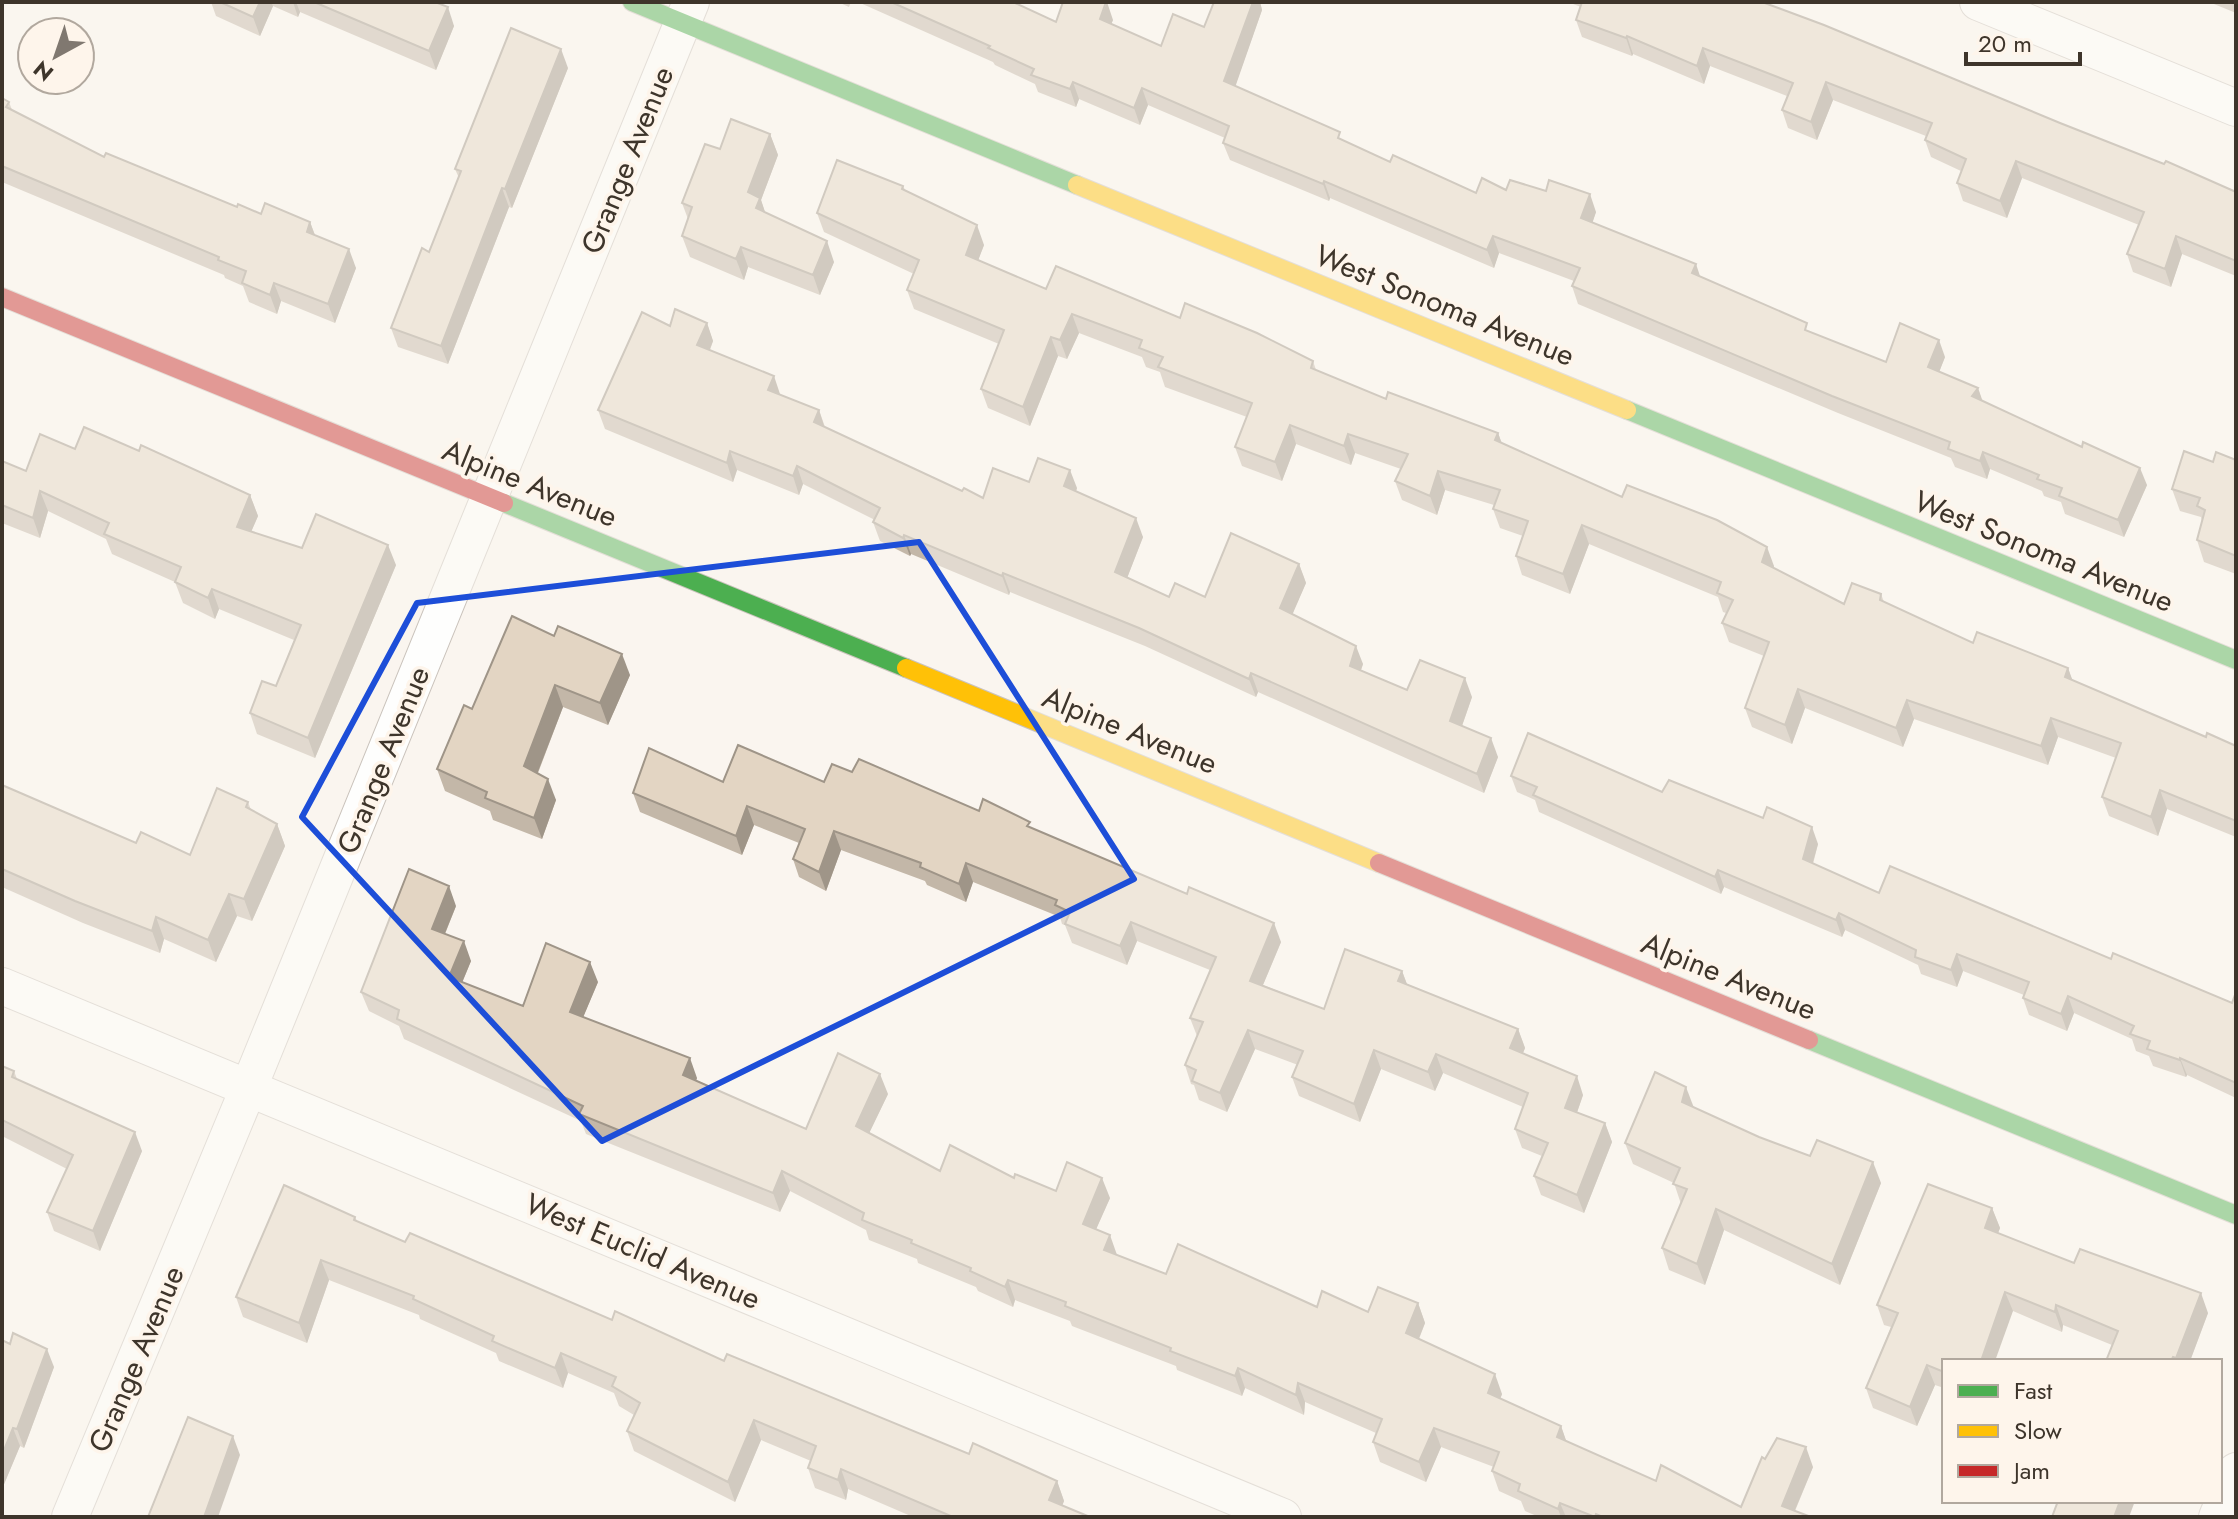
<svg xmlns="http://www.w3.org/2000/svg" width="2238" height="1519" font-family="Jost,sans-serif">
<rect width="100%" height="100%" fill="#faf5ef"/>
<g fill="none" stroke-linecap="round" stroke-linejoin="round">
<g stroke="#cac3bc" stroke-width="38">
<g id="street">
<path d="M 1978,2 L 2236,108"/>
<path d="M 2,986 L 1283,1517"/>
<path d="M 70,1517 L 249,1087 L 691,2"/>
<path d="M 2217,1517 L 2236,1471"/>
</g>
</g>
<g stroke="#cac3bc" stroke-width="20">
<g id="fast">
<path d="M 632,2 L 1077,185"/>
<path d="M 1627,410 L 2236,660"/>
<path d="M 504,503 L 906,668"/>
<path d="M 1809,1040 L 2236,1215"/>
</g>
</g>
<g stroke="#cac3bc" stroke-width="20">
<g id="slow">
<path d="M 1077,185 L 1627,410"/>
<path d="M 906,668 L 1379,863"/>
</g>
</g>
<g stroke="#cac3bc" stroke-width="20">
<g id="jam">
<path d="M 2,297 L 504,503"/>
<path d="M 1379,863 L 1809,1040"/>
</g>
</g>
<use href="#street" stroke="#fefefd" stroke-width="36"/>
<use href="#fast" stroke="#4caf50" stroke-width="18"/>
<use href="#slow" stroke="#ffc107" stroke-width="18"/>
<use href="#jam" stroke="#c62828" stroke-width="18"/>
</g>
<g fill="#c3b7a8">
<path d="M 211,2 L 435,2 L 454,26 L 436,70 L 300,12 L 298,17 L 273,6 L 260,36 L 216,16 Z"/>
<path d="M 838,2 L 851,2 L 849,7 Z"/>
<path d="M 858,2 L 1013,2 L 1056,22 L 1113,20 L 1111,24 L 1161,46 L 1204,27 L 1214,2 L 1260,2 L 1262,10 L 1235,86 L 1343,140 L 1390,162 L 1476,193 L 1506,190 L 1596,212 L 1592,223 L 1811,333 L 1886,362 L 1945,357 L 1939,372 L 1978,388 L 1982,401 L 2147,485 L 2124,537 L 2065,514 L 2061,502 L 2044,496 L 2042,491 L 1990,469 L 1987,479 L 1955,467 L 1951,458 L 1838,413 L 1578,304 L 1572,286 L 1574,281 L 1499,253 L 1494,268 L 1330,198 L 1329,201 L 1230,160 L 1223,143 L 1225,138 L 1148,105 L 1140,125 L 1079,99 L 1076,107 L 1038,92 L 1035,84 L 995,65 L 993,62 Z"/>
<path d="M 1568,2 L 1762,2 L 2060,123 L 2236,192 L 2236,276 L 2182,254 L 2171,287 L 2133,272 L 2127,254 L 2139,225 L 2022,178 L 2007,218 L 1963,201 L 1957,183 L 1961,171 L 1931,157 L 1925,140 L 1926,136 L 1833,100 L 1817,140 L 1788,128 L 1782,110 L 1787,96 L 1710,66 L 1704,84 L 1633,54 L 1632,56 L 1582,37 L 1576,20 L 1581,7 Z"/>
<path d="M 2209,2 L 2236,2 L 2236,13 Z"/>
<path d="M 568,68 L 512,208 L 509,207 L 448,364 L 398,347 L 391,328 L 429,252 L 459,178 L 455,169 Z"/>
<path d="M 2,98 L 9,102 L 12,110 L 104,157 L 237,207 L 261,214 L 310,222 L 315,235 L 356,268 L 335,323 L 281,301 L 277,314 L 249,302 L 243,286 L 225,278 L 224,275 L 2,182 Z"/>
<path d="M 770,134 L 778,155 L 761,200 L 765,212 L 834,262 L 820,295 L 748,267 L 744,280 L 690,257 L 682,236 L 688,219 L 682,203 L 720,149 Z"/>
<path d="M 903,186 L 905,190 L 984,245 L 978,260 L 1046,289 L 1180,318 L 1313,361 L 1316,370 L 1386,399 L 1498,433 L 1502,444 L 1774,566 L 1773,568 L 1844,604 L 1881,594 L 1884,602 L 1973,643 L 2068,668 L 2072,680 L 2206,737 L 2236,746 L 2236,837 L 2167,809 L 2158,836 L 2109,816 L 2102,797 L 2116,758 L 2058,737 L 2048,765 L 1914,719 L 1903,747 L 1805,708 L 1792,744 L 1752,727 L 1745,708 L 1764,656 L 1729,642 L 1722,623 L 1726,613 L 1723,612 L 1718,597 L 1589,544 L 1570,594 L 1522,575 L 1516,556 L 1523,536 L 1500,528 L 1493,509 L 1494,505 L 1445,490 L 1437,515 L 1402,500 L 1395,481 L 1401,469 L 1355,453 L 1351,465 L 1296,444 L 1282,481 L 1242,466 L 1235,447 L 1247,417 L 1165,387 L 1160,372 L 1146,367 L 1142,357 L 1079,333 L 1067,359 L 1058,356 L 1030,426 L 988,408 L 981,389 L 999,344 L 914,309 L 907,290 L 914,274 L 824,232 L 817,213 Z"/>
<path d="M 707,323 L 713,341 L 710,350 L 780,395 L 819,410 L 825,427 L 962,491 L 983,498 L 1029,482 L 1077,488 L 1076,491 L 1143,537 L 1127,578 L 1169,597 L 1205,597 L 1299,564 L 1306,583 L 1292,614 L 1363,664 L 1361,670 L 1407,690 L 1472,697 L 1462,726 L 1498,757 L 1484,793 L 1258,692 L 1256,697 L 1145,646 L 1010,592 L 1009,595 L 911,554 L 910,556 L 880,541 L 873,522 L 875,520 L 803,484 L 799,495 L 737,470 L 733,482 L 605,429 L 598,410 L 670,326 Z"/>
<path d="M 75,449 L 139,451 L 250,495 L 258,516 L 251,532 L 302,548 L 396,565 L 315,758 L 257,734 L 250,713 L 276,686 L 294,640 L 219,609 L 215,619 L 183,603 L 175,582 L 112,554 L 106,539 L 48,511 L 40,538 L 2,523 L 2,462 L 26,471 Z"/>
<path d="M 2236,460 L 2236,574 L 2204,562 L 2197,540 L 2202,521 L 2201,517 L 2180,511 L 2172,489 L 2213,462 Z"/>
<path d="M 512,616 L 630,675 L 608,725 L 563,707 L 538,773 L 556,800 L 542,839 L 493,820 L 490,811 L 445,791 L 437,769 L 472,709 Z"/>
<path d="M 852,772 L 979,811 L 1032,829 L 1281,942 L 1263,985 L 1324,1009 L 1402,971 L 1407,984 L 1518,1029 L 1525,1048 L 1523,1053 L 1583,1095 L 1577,1112 L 1605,1123 L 1612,1142 L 1584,1213 L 1541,1195 L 1534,1176 L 1542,1156 L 1522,1148 L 1515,1129 L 1523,1107 L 1443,1073 L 1435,1091 L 1381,1069 L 1360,1122 L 1299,1096 L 1292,1077 L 1298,1065 L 1255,1049 L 1227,1112 L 1199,1100 L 1194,1085 L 1191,1084 L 1185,1065 L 1197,1036 L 1190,1018 L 1210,970 L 1137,941 L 1127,965 L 1072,943 L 1065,925 L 1062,924 L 1060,917 L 973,882 L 966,902 L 927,885 L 925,881 L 841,850 L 826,891 L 799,877 L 793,859 L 799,843 L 754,825 L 742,855 L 640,812 L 633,793 L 723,782 L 824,782 Z"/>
<path d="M 1511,776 L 1662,792 L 1818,844 L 1813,864 L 1879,893 L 2111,959 L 2232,1003 L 2236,992 L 2236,1098 L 2187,1075 L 2186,1077 L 2153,1066 L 2149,1056 L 2136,1051 L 2132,1039 L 2074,1013 L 2067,1031 L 2029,1015 L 2023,998 L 2024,995 L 1963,971 L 1957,987 L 1921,974 L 1918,965 L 1845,930 L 1842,937 L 1724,887 L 1721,894 L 1539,812 L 1535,800 L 1517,792 Z"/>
<path d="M 2,785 L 136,843 L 190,855 L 248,802 L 251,810 L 277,824 L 285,846 L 252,921 L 237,916 L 216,962 L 164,939 L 160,953 L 83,923 L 2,887 Z"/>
<path d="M 456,906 L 445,934 L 471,961 L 462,983 L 523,1006 L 598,982 L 583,1017 L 697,1078 L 696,1080 L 806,1129 L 888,1094 L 869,1133 L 940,1171 L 1014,1178 L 1056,1191 L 1110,1198 L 1096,1229 L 1117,1255 L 1166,1274 L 1317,1307 L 1368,1312 L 1418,1303 L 1425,1323 L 1419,1339 L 1502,1394 L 1500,1399 L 1561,1426 L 1566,1441 L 1656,1481 L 1741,1507 L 1765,1459 L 1813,1467 L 1795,1511 L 1811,1517 L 1539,1517 L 1525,1511 L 1521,1501 L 1499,1491 L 1492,1471 L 1494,1467 L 1441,1447 L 1426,1482 L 1380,1462 L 1373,1442 L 1376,1433 L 1305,1402 L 1304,1415 L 1245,1388 L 1242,1396 L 1177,1370 L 1176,1366 L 1072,1326 L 1070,1321 L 1015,1300 L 1013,1307 L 978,1291 L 976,1287 L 918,1263 L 917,1259 L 869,1240 L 866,1230 L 790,1191 L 780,1212 L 586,1134 L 581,1121 L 404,1039 L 399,1026 L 369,1011 L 361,992 Z"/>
<path d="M 2,1066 L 14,1071 L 17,1079 L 142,1151 L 100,1251 L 54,1231 L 47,1212 L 67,1169 L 2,1136 Z"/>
<path d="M 1693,1107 L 1759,1137 L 1881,1183 L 1840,1285 L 1724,1230 L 1705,1285 L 1669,1270 L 1662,1248 L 1681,1204 L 1674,1183 L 1633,1164 L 1625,1143 Z"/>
<path d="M 1992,1208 L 2000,1228 L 1998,1233 L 2074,1263 L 2208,1313 L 2190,1361 L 2106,1361 L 2112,1345 L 2063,1325 L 2062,1332 L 2013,1311 L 1944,1361 L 1944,1388 L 1935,1385 L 1917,1426 L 1873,1408 L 1866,1388 L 1891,1327 L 1884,1325 L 1877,1305 Z"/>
<path d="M 355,1217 L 357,1221 L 405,1242 L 612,1320 L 969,1454 L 1057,1481 L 1064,1501 L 1062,1505 L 1090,1517 L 913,1517 L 848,1489 L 846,1500 L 815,1488 L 808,1468 L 811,1461 L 761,1440 L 735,1502 L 634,1451 L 627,1431 L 634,1415 L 619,1406 L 614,1393 L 568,1373 L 563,1388 L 499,1361 L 496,1353 L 420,1319 L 419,1315 L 329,1280 L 307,1343 L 243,1317 L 236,1297 Z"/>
<path d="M 2,1340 L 54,1367 L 24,1448 L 20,1446 L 2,1489 Z"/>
</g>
<g fill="#9f9588">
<path d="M 260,2 L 271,2 L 273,6 L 260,36 L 253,17 Z"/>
<path d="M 293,2 L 296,2 L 300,12 L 298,17 Z"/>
<path d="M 1107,2 L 1113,20 L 1106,36 L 1100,19 Z"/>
<path d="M 1253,2 L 1260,2 L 1262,10 L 1231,99 L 1224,81 Z"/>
<path d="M 448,7 L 454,26 L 436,70 L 429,51 Z"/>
<path d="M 1627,36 L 1633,54 L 1632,56 L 1626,38 Z"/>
<path d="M 1703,48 L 1710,66 L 1704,84 L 1697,66 Z"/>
<path d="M 561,49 L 568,68 L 512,208 L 505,189 Z"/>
<path d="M 1073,82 L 1079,99 L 1076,107 L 1070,89 Z"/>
<path d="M 1826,82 L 1833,100 L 1817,140 L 1811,122 Z"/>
<path d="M 1142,88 L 1148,105 L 1140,125 L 1134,108 Z"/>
<path d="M 770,134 L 778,155 L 761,200 L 767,218 L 763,228 L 748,192 Z"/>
<path d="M 2016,161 L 2022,178 L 2007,218 L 2000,201 Z"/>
<path d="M 1324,181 L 1330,198 L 1329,201 L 1323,184 Z"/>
<path d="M 502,188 L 509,207 L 448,364 L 441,346 Z"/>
<path d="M 1590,194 L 1596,212 L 1588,236 L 1581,218 Z"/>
<path d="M 310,222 L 317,241 L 307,232 Z"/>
<path d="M 977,225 L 984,245 L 973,274 L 966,255 Z"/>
<path d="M 1493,236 L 1499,253 L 1494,268 L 1487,250 Z"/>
<path d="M 2176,236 L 2182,254 L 2171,287 L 2165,269 Z"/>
<path d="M 827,241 L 834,262 L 820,295 L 813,275 Z"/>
<path d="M 741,247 L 748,267 L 744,280 L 736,259 Z"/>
<path d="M 349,249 L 356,268 L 335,323 L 328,304 Z"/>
<path d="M 1696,264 L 1702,282 L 1692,273 Z"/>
<path d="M 274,283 L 281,301 L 277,314 L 270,295 Z"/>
<path d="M 1072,314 L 1079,333 L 1067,359 L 1060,340 Z"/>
<path d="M 707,323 L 713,341 L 704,364 L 697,345 Z"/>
<path d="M 1051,337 L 1058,356 L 1030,426 L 1023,407 Z"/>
<path d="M 1939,340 L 1945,357 L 1934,385 L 1928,367 Z"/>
<path d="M 774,376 L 780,394 L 775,409 L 768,390 Z"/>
<path d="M 1978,388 L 1984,405 L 1972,396 Z"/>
<path d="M 819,410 L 825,429 L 814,422 Z"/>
<path d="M 1290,425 L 1296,444 L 1282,481 L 1275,462 Z"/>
<path d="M 1498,433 L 1505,452 L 1495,440 Z"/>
<path d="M 1348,434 L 1355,453 L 1351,465 L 1344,446 Z"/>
<path d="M 730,451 L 737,470 L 733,482 L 727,463 Z"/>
<path d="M 1983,452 L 1990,469 L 1987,479 L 1980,461 Z"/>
<path d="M 797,466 L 803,484 L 799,495 L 793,476 Z"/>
<path d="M 2140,468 L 2147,485 L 2124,537 L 2118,520 Z"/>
<path d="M 1070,470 L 1077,488 L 1071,505 L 1064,486 Z"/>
<path d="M 1438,471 L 1445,490 L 1437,515 L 1430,496 Z"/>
<path d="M 40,491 L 48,511 L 40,538 L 33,518 Z"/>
<path d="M 250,495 L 258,516 L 244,548 L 237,527 Z"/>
<path d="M 1136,518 L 1143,537 L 1122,591 L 1115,572 Z"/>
<path d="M 1582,525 L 1589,544 L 1570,594 L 1563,574 Z"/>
<path d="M 904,535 L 911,554 L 910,556 L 903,538 Z"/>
<path d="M 388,545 L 396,565 L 315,758 L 308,738 Z"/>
<path d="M 1767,547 L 1774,566 L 1769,582 L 1762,562 Z"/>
<path d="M 1299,564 L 1306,583 L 1287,627 L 1280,608 Z"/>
<path d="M 1003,573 L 1010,592 L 1009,595 L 1002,576 Z"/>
<path d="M 212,589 L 219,609 L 215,619 L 208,598 Z"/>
<path d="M 1356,646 L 1363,664 L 1356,684 L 1350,666 Z"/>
<path d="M 622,654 L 630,675 L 608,725 L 600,703 Z"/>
<path d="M 2068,668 L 2075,687 L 2065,677 Z"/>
<path d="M 1251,673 L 1258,692 L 1256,697 L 1249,679 Z"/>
<path d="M 1465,678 L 1472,697 L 1457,740 L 1450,721 Z"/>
<path d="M 555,685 L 563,707 L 532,787 L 524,766 Z"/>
<path d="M 1798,689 L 1805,708 L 1792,744 L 1785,725 Z"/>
<path d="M 1907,700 L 1914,719 L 1903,747 L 1896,728 Z"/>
<path d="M 2051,718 L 2058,737 L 2048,765 L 2041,746 Z"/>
<path d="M 1491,738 L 1498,757 L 1484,793 L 1477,774 Z"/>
<path d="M 548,779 L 556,800 L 542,839 L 534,818 Z"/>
<path d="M 2160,790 L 2167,809 L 2158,836 L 2151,817 Z"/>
<path d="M 747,806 L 754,825 L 742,855 L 736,836 Z"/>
<path d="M 277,824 L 285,846 L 252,921 L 244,899 Z"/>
<path d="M 1812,827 L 1818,844 L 1809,876 L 1803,859 Z"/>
<path d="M 834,831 L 841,850 L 826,891 L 819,872 Z"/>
<path d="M 966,863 L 973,882 L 966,902 L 959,884 Z"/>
<path d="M 1718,870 L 1724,887 L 1721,894 L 1715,877 Z"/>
<path d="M 449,886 L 456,906 L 439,948 L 432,929 Z"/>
<path d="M 229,894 L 237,916 L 216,962 L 208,940 Z"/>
<path d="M 1839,913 L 1845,930 L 1842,937 L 1836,920 Z"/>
<path d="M 156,917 L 164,939 L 160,953 L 152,931 Z"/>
<path d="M 1131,922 L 1137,941 L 1127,965 L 1120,946 Z"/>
<path d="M 1274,923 L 1281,942 L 1257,999 L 1250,981 Z"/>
<path d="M 464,941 L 471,961 L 456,997 L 449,977 Z"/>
<path d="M 1957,954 L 1963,971 L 1957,987 L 1951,970 Z"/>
<path d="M 590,962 L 598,982 L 577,1032 L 570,1012 Z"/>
<path d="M 1402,971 L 1409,990 L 1398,981 Z"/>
<path d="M 2068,996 L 2074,1013 L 2067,1031 L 2061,1014 Z"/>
<path d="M 1518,1029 L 1525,1048 L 1517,1067 L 1510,1048 Z"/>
<path d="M 1248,1030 L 1255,1049 L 1227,1112 L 1220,1093 Z"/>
<path d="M 1374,1050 L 1381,1069 L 1360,1122 L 1354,1104 Z"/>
<path d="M 1436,1054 L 1443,1073 L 1435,1091 L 1428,1072 Z"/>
<path d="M 690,1058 L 697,1078 L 691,1094 L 683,1075 Z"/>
<path d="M 2180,1058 L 2187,1075 L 2186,1077 L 2180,1060 Z"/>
<path d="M 880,1074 L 888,1094 L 863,1146 L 856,1126 Z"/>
<path d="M 1577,1076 L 1583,1095 L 1572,1127 L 1565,1108 Z"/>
<path d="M 1686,1087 L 1694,1108 L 1682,1102 Z"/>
<path d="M 1605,1123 L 1612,1142 L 1584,1213 L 1577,1195 Z"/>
<path d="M 135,1132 L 142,1151 L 100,1251 L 93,1231 Z"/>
<path d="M 1873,1162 L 1881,1183 L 1840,1285 L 1832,1264 Z"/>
<path d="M 782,1171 L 790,1191 L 780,1212 L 773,1193 Z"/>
<path d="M 1102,1178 L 1110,1198 L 1090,1243 L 1083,1224 Z"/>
<path d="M 1992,1208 L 2000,1228 L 1992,1248 L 1985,1228 Z"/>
<path d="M 1716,1209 L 1724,1230 L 1705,1285 L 1697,1264 Z"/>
<path d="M 1110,1235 L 1117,1255 L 1104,1250 Z"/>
<path d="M 321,1260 L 329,1280 L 307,1343 L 299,1323 Z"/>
<path d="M 1008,1280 L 1015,1300 L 1013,1307 L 1005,1287 Z"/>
<path d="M 2005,1292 L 2013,1311 L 1995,1361 L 1981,1361 Z"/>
<path d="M 2201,1293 L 2208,1313 L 2190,1361 L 2177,1361 L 2176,1358 Z"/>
<path d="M 1418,1303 L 1425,1323 L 1413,1353 L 1406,1333 Z"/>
<path d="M 2056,1305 L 2063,1325 L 2062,1332 L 2055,1312 Z"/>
<path d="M 47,1349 L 54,1367 L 24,1448 L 17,1429 Z"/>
<path d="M 561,1353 L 568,1373 L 563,1388 L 555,1368 Z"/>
<path d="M 1927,1365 L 1935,1385 L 1917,1426 L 1910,1407 Z"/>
<path d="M 1238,1368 L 1245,1388 L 1242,1396 L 1235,1376 Z"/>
<path d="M 1495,1374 L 1502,1394 L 1495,1413 L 1488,1393 Z"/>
<path d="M 1298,1383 L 1305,1402 L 1304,1415 L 1296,1395 Z"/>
<path d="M 754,1420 L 761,1440 L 735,1502 L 728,1482 Z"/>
<path d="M 1561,1426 L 1568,1446 L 1557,1437 Z"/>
<path d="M 13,1428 L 20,1446 L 2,1489 L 2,1455 Z"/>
<path d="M 1434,1428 L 1441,1447 L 1426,1482 L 1419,1462 Z"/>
<path d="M 233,1436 L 240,1455 L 218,1517 L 204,1517 Z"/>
<path d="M 1806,1447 L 1813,1467 L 1792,1517 L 1782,1506 Z"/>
<path d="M 841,1469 L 848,1489 L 846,1500 L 838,1480 Z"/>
<path d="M 1057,1481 L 1064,1501 L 1058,1517 L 1049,1500 Z"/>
<path d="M 2120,1501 L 2135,1501 L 2129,1517 L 2114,1517 Z"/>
<path d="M 1560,1503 L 1566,1517 L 1561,1517 L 1558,1509 Z"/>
</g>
<g fill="#e3d5c3" stroke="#9f9588" stroke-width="2">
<path d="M 220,2 L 260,2 L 253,17 Z"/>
<path d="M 314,2 L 435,2 L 448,7 L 429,51 Z"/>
<path d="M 891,2 L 1013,2 L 1056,22 L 1063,2 L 1106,2 L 1100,19 L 1161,46 L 1173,14 L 1204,27 L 1214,2 L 1253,2 L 1224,81 L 1340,132 L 1338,138 L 1390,162 L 1393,155 L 1476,193 L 1482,178 L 1506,190 L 1510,180 L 1546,191 L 1549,180 L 1590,194 L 1581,218 L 1696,264 L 1692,273 L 1807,323 L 1805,330 L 1886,362 L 1900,323 L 1939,340 L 1928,367 L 1978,388 L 1972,396 L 2082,447 L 2083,442 L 2140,468 L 2118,520 L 2059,496 L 2062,488 L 2037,479 L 2039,475 L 1983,452 L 1980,461 L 1948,449 L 1950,442 L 1832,396 L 1572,286 L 1580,268 L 1493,236 L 1487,250 L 1324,181 L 1323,184 L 1223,143 L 1229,126 L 1142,88 L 1134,108 L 1073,82 L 1070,89 L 1031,75 L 1034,69 L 988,48 L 990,46 Z"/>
<path d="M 1582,2 L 1762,2 L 1824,25 L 2060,123 L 2164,164 L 2166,161 L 2236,192 L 2236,261 L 2176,236 L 2165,269 L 2127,254 L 2144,212 L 2016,161 L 2000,201 L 1957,183 L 1966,159 L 1925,140 L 1932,123 L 1826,82 L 1811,122 L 1782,110 L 1793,83 L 1703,48 L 1697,66 L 1627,36 L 1626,38 L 1576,20 Z"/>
<path d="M 511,28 L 561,49 L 505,189 L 502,188 L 441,346 L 391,328 L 422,248 L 429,252 L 461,171 L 455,169 Z"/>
<path d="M 2,98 L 9,102 L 6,107 L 104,157 L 106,153 L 237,207 L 238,204 L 261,214 L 265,203 L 310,222 L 307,232 L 349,249 L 328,304 L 274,283 L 270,295 L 242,283 L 246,271 L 218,260 L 219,257 L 2,166 Z"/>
<path d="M 731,119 L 770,134 L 748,192 L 760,198 L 756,208 L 827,241 L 813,275 L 741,247 L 736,259 L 682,236 L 692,207 L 682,203 L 705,144 L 720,149 Z"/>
<path d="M 837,160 L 903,186 L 902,189 L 977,225 L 966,255 L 1046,289 L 1056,266 L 1180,318 L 1185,303 L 1257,333 L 1313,361 L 1311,368 L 1386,399 L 1388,392 L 1498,433 L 1495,440 L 1622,497 L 1627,485 L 1717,520 L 1767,547 L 1762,562 L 1844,604 L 1852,583 L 1881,594 L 1880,600 L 1973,643 L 1977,632 L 2068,668 L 2065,677 L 2206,737 L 2207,733 L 2236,746 L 2236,821 L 2160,790 L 2151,817 L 2102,797 L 2121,743 L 2051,718 L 2041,746 L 1907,700 L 1896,728 L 1798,689 L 1785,725 L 1745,708 L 1769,642 L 1722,623 L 1733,600 L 1717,593 L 1721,582 L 1582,525 L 1563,574 L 1516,556 L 1528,521 L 1493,509 L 1500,490 L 1438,471 L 1430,496 L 1395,481 L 1408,454 L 1348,434 L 1344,446 L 1290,425 L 1275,462 L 1235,447 L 1252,403 L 1158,367 L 1163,357 L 1139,348 L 1142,340 L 1072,314 L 1060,340 L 1051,337 L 1023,407 L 981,389 L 1004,330 L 907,290 L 919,260 L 817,213 Z"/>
<path d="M 675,309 L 707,323 L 697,345 L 774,376 L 768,390 L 819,410 L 814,422 L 962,491 L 964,488 L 983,498 L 993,468 L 1029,482 L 1038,458 L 1070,470 L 1064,486 L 1136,518 L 1115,572 L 1169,597 L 1175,583 L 1205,597 L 1231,533 L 1299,564 L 1280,608 L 1356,646 L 1350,666 L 1407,690 L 1420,660 L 1465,678 L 1450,721 L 1491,738 L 1477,774 L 1251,673 L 1249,679 L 1139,628 L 1003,573 L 1002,576 L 904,535 L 903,538 L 873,522 L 880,508 L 797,466 L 793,476 L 730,451 L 727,463 L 598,410 L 642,312 L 670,326 Z"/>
<path d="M 84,427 L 139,451 L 141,445 L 250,495 L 237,527 L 302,548 L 316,514 L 388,545 L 308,738 L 250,713 L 262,681 L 276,686 L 301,625 L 212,589 L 208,598 L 175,582 L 181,567 L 104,534 L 109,523 L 40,491 L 33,518 L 2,505 L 2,461 L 26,471 L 40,434 L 75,449 Z"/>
<path d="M 2184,451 L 2213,462 L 2216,452 L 2236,460 L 2236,556 L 2197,540 L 2205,510 L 2197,506 L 2200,498 L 2172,489 Z"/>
<path d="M 512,616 L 554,636 L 558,626 L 622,654 L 600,703 L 555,685 L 524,766 L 548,779 L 534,818 L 485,798 L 487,792 L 437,769 L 464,705 L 472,709 Z"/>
<path d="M 1528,733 L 1662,792 L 1669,780 L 1763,818 L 1767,807 L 1812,827 L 1803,859 L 1879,893 L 1890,866 L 2111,959 L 2113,953 L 2232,1003 L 2236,992 L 2236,1083 L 2180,1058 L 2180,1060 L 2147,1049 L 2150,1041 L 2130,1034 L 2134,1026 L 2068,996 L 2061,1014 L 2023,998 L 2029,982 L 1957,954 L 1951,970 L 1915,957 L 1916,950 L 1839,913 L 1836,920 L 1718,870 L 1715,877 L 1533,795 L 1537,787 L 1511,776 Z"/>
<path d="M 738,745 L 824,782 L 832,764 L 852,772 L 859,759 L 979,811 L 983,799 L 1030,822 L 1027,826 L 1187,894 L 1189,887 L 1274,923 L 1250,981 L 1324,1009 L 1345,949 L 1402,971 L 1398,981 L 1518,1029 L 1510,1048 L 1577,1076 L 1565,1108 L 1605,1123 L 1577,1195 L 1534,1176 L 1548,1143 L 1515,1129 L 1528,1093 L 1436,1054 L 1428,1072 L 1374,1050 L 1354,1104 L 1292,1077 L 1303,1051 L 1248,1030 L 1220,1093 L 1192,1081 L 1196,1070 L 1185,1065 L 1203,1022 L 1190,1018 L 1216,957 L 1131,922 L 1120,946 L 1065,924 L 1070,912 L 1055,905 L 1057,900 L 966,863 L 959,884 L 920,867 L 921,863 L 834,831 L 819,872 L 793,859 L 805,829 L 747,806 L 736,836 L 633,793 L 649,748 L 723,782 Z"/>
<path d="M 2,785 L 136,843 L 141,832 L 190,855 L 217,788 L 248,802 L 246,807 L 277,824 L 244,899 L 229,894 L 208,940 L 156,917 L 152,931 L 75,901 L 2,869 Z"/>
<path d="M 409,869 L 449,886 L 432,929 L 464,941 L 449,977 L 523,1006 L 546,943 L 590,962 L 570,1012 L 690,1058 L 683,1075 L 806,1129 L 838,1053 L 880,1074 L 856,1126 L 940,1171 L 950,1145 L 1014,1178 L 1015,1174 L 1056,1191 L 1067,1162 L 1102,1178 L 1083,1224 L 1110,1235 L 1104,1250 L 1166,1274 L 1178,1244 L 1317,1307 L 1322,1291 L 1368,1312 L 1378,1287 L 1418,1303 L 1406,1333 L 1495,1374 L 1488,1393 L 1561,1426 L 1557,1437 L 1656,1481 L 1661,1465 L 1741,1507 L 1762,1457 L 1765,1459 L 1777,1438 L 1806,1447 L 1782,1506 L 1811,1517 L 1603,1517 L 1596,1514 L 1595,1517 L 1560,1503 L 1558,1509 L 1518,1491 L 1520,1484 L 1492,1471 L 1499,1452 L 1434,1428 L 1419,1462 L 1373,1442 L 1382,1419 L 1298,1383 L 1296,1395 L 1238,1368 L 1235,1376 L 1170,1351 L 1171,1348 L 1065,1306 L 1066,1302 L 1008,1280 L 1005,1287 L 970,1271 L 971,1268 L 911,1243 L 912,1240 L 862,1220 L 864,1213 L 782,1171 L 773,1193 L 579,1114 L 583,1106 L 397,1019 L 399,1010 L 361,992 Z"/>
<path d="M 2,1066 L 14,1071 L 12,1077 L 135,1132 L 93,1231 L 47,1212 L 73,1155 L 2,1120 Z"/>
<path d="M 1655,1072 L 1686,1087 L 1682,1102 L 1759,1137 L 1810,1156 L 1817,1140 L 1873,1162 L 1832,1264 L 1716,1209 L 1697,1264 L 1662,1248 L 1687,1189 L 1673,1184 L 1680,1168 L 1625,1143 Z"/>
<path d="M 1928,1184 L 1992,1208 L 1985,1228 L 2074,1263 L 2080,1249 L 2201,1293 L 2176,1358 L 2173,1357 L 2171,1361 L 2106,1361 L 2118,1331 L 2056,1305 L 2055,1312 L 2005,1292 L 1981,1361 L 1944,1361 L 1944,1372 L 1927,1365 L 1910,1407 L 1866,1388 L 1898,1313 L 1877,1305 Z"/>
<path d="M 284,1185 L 355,1217 L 354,1220 L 405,1242 L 410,1233 L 612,1320 L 615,1311 L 724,1361 L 727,1354 L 969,1454 L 973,1443 L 1057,1481 L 1049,1500 L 1090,1517 L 953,1517 L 841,1469 L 838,1480 L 808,1468 L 816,1446 L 754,1420 L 728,1482 L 627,1431 L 640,1403 L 612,1386 L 616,1377 L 561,1353 L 555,1368 L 492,1341 L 494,1336 L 413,1299 L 414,1296 L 321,1260 L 299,1323 L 236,1297 Z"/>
<path d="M 13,1333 L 47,1349 L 17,1429 L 13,1428 L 2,1455 L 2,1340 L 10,1344 Z"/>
<path d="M 188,1417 L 233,1436 L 204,1517 L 148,1517 Z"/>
<path d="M 2058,1501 L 2120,1501 L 2114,1517 L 2052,1517 Z"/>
</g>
<path d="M0 0H2238V1519H0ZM 919,542 L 1134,879 L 602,1141 L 302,817 L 417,603 Z" fill="#faf5ef" fill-opacity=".55" fill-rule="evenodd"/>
<path fill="none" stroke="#1d4ed8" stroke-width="6" stroke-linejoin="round" d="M 919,542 L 1134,879 L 602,1141 L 302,817 L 417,603 Z"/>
<g text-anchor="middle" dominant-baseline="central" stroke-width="7" stroke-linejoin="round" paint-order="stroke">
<g font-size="30" fill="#3e352b" stroke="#fef5eb">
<text transform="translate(627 160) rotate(-68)">Grange Avenue</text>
<text transform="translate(1445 305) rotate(22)">West Sonoma Avenue</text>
<text transform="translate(530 483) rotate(22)">Alpine Avenue</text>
<text transform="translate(2044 551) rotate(22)">West Sonoma Avenue</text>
<text transform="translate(1130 730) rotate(22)">Alpine Avenue</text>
<text transform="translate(383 760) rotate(-68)">Grange Avenue</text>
<text transform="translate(1729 976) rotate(22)">Alpine Avenue</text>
<text transform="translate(643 1251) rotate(23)">West Euclid Avenue</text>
<text transform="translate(136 1359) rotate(-67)">Grange Avenue</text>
</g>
</g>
<rect width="2238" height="1519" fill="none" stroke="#3e352b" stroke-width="8"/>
<rect x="1942" y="1359" width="280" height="144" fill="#fef5eb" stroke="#b1a89e" stroke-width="2"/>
<rect x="1958" y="1385" width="40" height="12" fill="#4caf50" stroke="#b1a89e" stroke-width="2"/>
<text x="2014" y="1399" font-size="24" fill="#3e352b">Fast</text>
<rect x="1958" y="1425" width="40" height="12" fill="#ffc107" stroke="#b1a89e" stroke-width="2"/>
<text x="2014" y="1439" font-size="24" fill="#3e352b">Slow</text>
<rect x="1958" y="1465" width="40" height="12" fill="#c62828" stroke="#b1a89e" stroke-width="2"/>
<text x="2014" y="1479" font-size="24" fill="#3e352b">Jam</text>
<g transform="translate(56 56) rotate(220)"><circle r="38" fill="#fef5eb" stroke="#b1a89e" stroke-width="2"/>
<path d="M0-6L14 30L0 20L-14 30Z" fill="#807870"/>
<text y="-12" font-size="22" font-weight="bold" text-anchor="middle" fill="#3e352b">N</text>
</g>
<path d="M1966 52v12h114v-12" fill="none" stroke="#3e352b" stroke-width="4"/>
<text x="1978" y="52" font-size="24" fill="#3e352b" stroke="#fef5eb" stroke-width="6" paint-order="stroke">20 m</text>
</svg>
